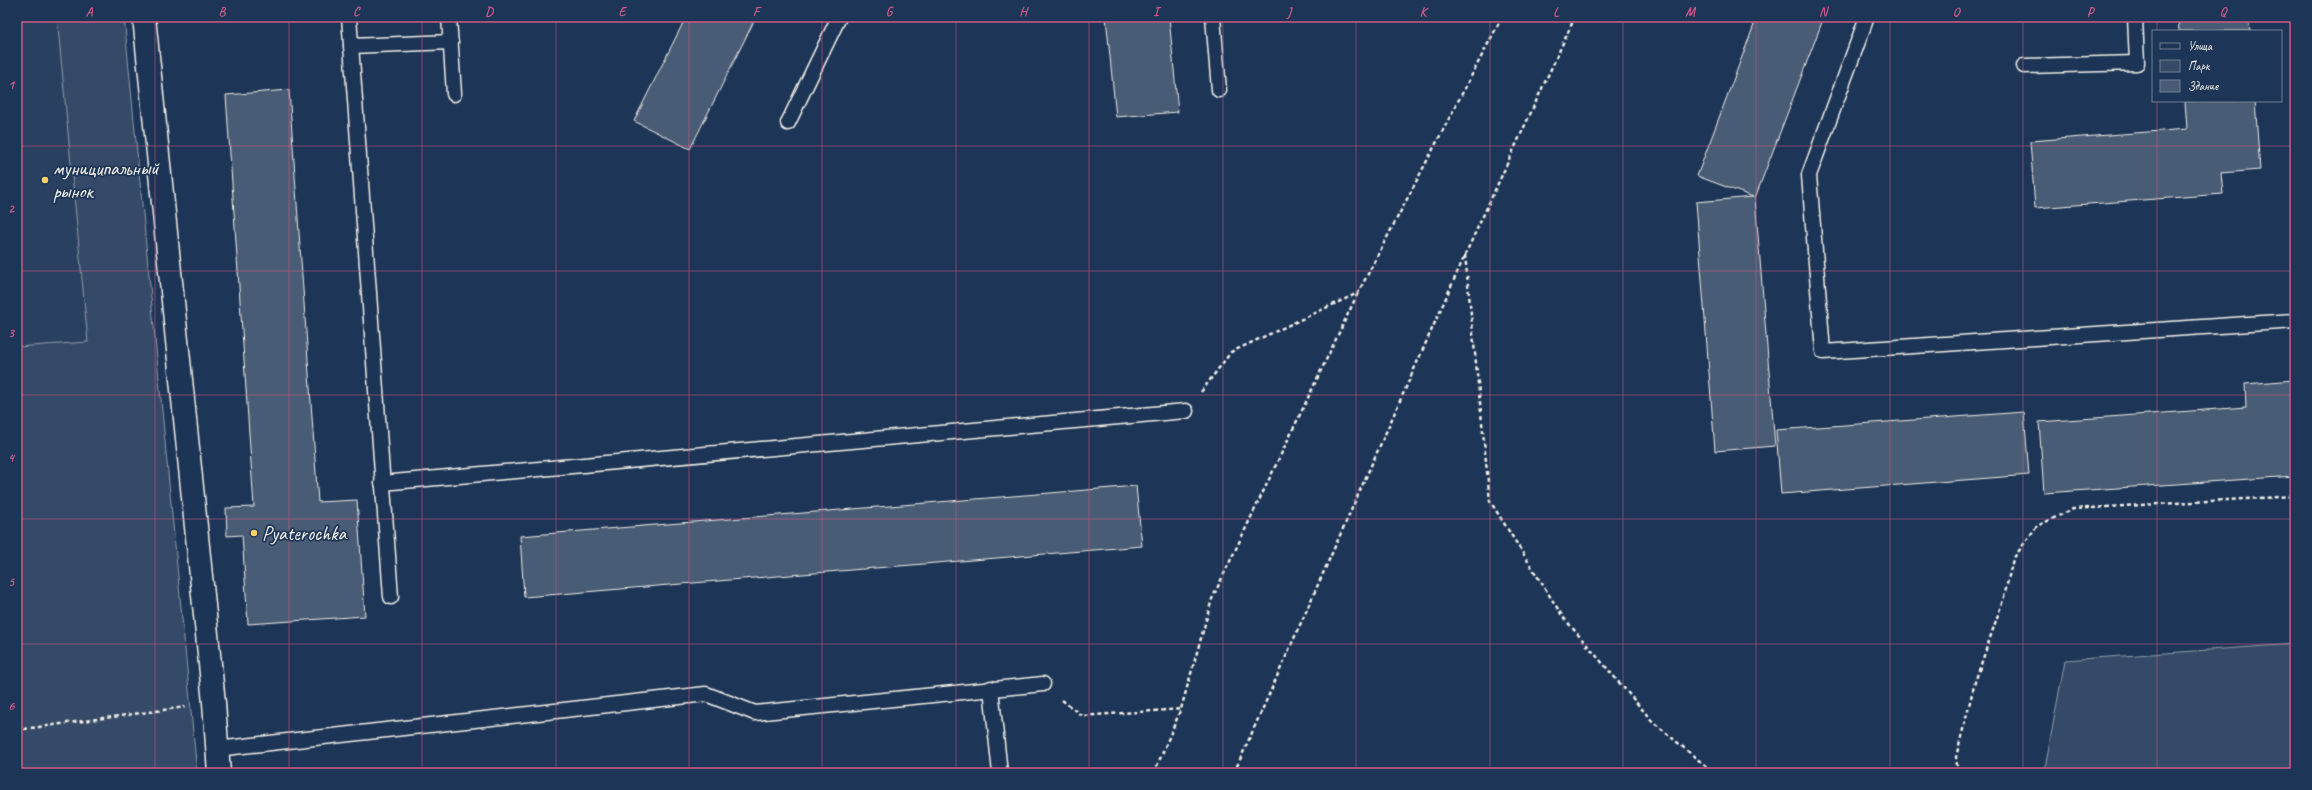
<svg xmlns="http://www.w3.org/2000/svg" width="2312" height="790" font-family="Caveat,sans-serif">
<rect width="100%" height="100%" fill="#1d3557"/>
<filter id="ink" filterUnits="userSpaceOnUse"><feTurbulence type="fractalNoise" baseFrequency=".025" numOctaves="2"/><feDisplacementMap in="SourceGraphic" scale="8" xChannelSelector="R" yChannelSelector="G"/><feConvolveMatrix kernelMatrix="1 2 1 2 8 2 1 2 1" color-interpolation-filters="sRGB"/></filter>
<g filter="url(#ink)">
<path fill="#2a4060" d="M 17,17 L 57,17 L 88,342 L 17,347 Z"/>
<g fill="#354a67" stroke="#949ea8">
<path d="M 57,17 L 124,17 L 197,773 L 17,773 L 17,347 L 88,342 Z"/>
<path d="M 2295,644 L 2295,773 L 2044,773 L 2065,660 Z"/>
</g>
<g fill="#485b74" stroke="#f4f1e8">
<path d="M 470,17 L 533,17 L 470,21 Z"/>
<path d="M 686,17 L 756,17 L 690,149 L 634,121 Z"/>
<path d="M 1106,17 L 1169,17 L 1178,112 L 1116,117 Z"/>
<path d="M 1757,17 L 1824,17 L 1755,198 L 1775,446 L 1715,451 L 1696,202 L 1753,197 L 1697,176 Z"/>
<path d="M 2178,17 L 2248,17 L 2250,31 L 2179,31 Z"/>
<path d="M 289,90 L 318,502 L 357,500 L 365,616 L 248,624 L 242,535 L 227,536 L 226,508 L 254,507 L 226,95 Z"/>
<path d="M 2185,101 L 2255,101 L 2260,170 L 2221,173 L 2223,194 L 2035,208 L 2030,141 L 2187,129 Z"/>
<path d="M 2295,380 L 2295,476 L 2044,493 L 2039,422 L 2246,407 L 2245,384 Z"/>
<path d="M 2024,412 L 2029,475 L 1781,494 L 1776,430 Z"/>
<path d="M 1136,486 L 1142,546 L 524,597 L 520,536 Z"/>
</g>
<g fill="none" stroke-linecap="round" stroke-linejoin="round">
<g stroke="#f4f1e8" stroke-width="17">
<g id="lane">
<path d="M 349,17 L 391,597"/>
<path d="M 449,17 L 454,94"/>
<path d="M 1213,17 L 1219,90"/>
<path d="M 1867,17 L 1809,175 L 1823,352 L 2295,321"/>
<path d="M 351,46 L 451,42"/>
<path d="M 2024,66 L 2137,63 L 2135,17"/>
<path d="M 788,123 L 839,17"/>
<path d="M 382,483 L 1186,411"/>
<path d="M 991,688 L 1000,773"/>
<path d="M 217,749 L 706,694 L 755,713 L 1043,684"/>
</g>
</g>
<g stroke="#f4f1e8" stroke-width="25">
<path id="secondary" d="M 144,17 L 214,703 L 219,773"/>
</g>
<g stroke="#f4f1e8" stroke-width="2.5" stroke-dasharray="4 3" stroke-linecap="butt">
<path d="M 1465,255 L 1490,501 L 1563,617 L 1653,722 L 1714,773"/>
<path d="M 1201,392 L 1231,352 L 1358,293 L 1502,17"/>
<path d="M 1062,700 L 1082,716 L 1181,709"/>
<path d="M 17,730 L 185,707"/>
<path d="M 1154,773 L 1181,709 L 1212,599 L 1358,293"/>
<path d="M 1234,773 L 1465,255 L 1575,17"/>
<path d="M 1958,773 L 1956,757 L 1975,682 L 2004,597 L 2013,559 L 2037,526 L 2073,509 L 2295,496"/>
</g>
<use href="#lane" stroke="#1d3557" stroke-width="14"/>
<use href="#secondary" stroke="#1d3557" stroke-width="22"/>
</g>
</g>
<path fill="none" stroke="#d15985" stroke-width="1" stroke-opacity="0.55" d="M 155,17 L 155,773M 289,17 L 289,773M 422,17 L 422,773M 556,17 L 556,773M 689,17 L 689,773M 822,17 L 822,773M 956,17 L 956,773M 1089,17 L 1089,773M 1223,17 L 1223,773M 1356,17 L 1356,773M 1490,17 L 1490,773M 1623,17 L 1623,773M 1756,17 L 1756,773M 1890,17 L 1890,773M 2023,17 L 2023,773M 2157,17 L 2157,31M 2157,101 L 2157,773M 17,146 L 2295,146M 17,271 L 2295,271M 17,395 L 2295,395M 17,519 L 2295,519M 17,644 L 2295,644"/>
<g fill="#ffd166" stroke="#1d3557" stroke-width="1.5">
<circle cx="45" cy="180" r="4"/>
<circle cx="254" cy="533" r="4"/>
</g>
<g text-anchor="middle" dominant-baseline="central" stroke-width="3.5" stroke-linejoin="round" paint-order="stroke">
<g font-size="20" fill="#f4f1e8" stroke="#1d3557" text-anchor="start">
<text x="53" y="168">муниципальный<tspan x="53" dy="23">рынок</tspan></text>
<text x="262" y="533">Pyaterochka</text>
</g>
</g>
<rect width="2312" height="790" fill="none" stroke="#1d3557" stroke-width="44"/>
<rect x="2152" y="30" width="130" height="72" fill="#1d3557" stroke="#738091"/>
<rect x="2160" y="43" width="20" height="6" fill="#1d3557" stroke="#738091"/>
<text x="2188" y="50" font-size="12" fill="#f4f1e8">Улица</text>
<rect x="2160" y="60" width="20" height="12" fill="#354a67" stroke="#738091"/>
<text x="2188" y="70" font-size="12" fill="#f4f1e8">Парк</text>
<rect x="2160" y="80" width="20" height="12" fill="#485b74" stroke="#738091"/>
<text x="2188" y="90" font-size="12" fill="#f4f1e8">Здание</text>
<rect x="22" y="22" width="2268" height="746" fill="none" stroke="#d15985" stroke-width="1.5"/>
<g font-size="13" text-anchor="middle" font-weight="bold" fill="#d15985">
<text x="89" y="16">A</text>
<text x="222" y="16">B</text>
<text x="356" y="16">C</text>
<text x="489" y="16">D</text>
<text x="622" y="16">E</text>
<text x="756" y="16">F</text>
<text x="889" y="16">G</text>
<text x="1023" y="16">H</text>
<text x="1156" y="16">I</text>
<text x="1289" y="16">J</text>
<text x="1423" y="16">K</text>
<text x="1556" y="16">L</text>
<text x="1690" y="16">M</text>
<text x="1823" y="16">N</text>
<text x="1956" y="16">O</text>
<text x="2090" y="16">P</text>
<text x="2223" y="16">Q</text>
<text x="11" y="89">1</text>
<text x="11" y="213">2</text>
<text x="11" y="337">3</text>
<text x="11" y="462">4</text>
<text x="11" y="586">5</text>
<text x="11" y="710">6</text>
</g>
</svg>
